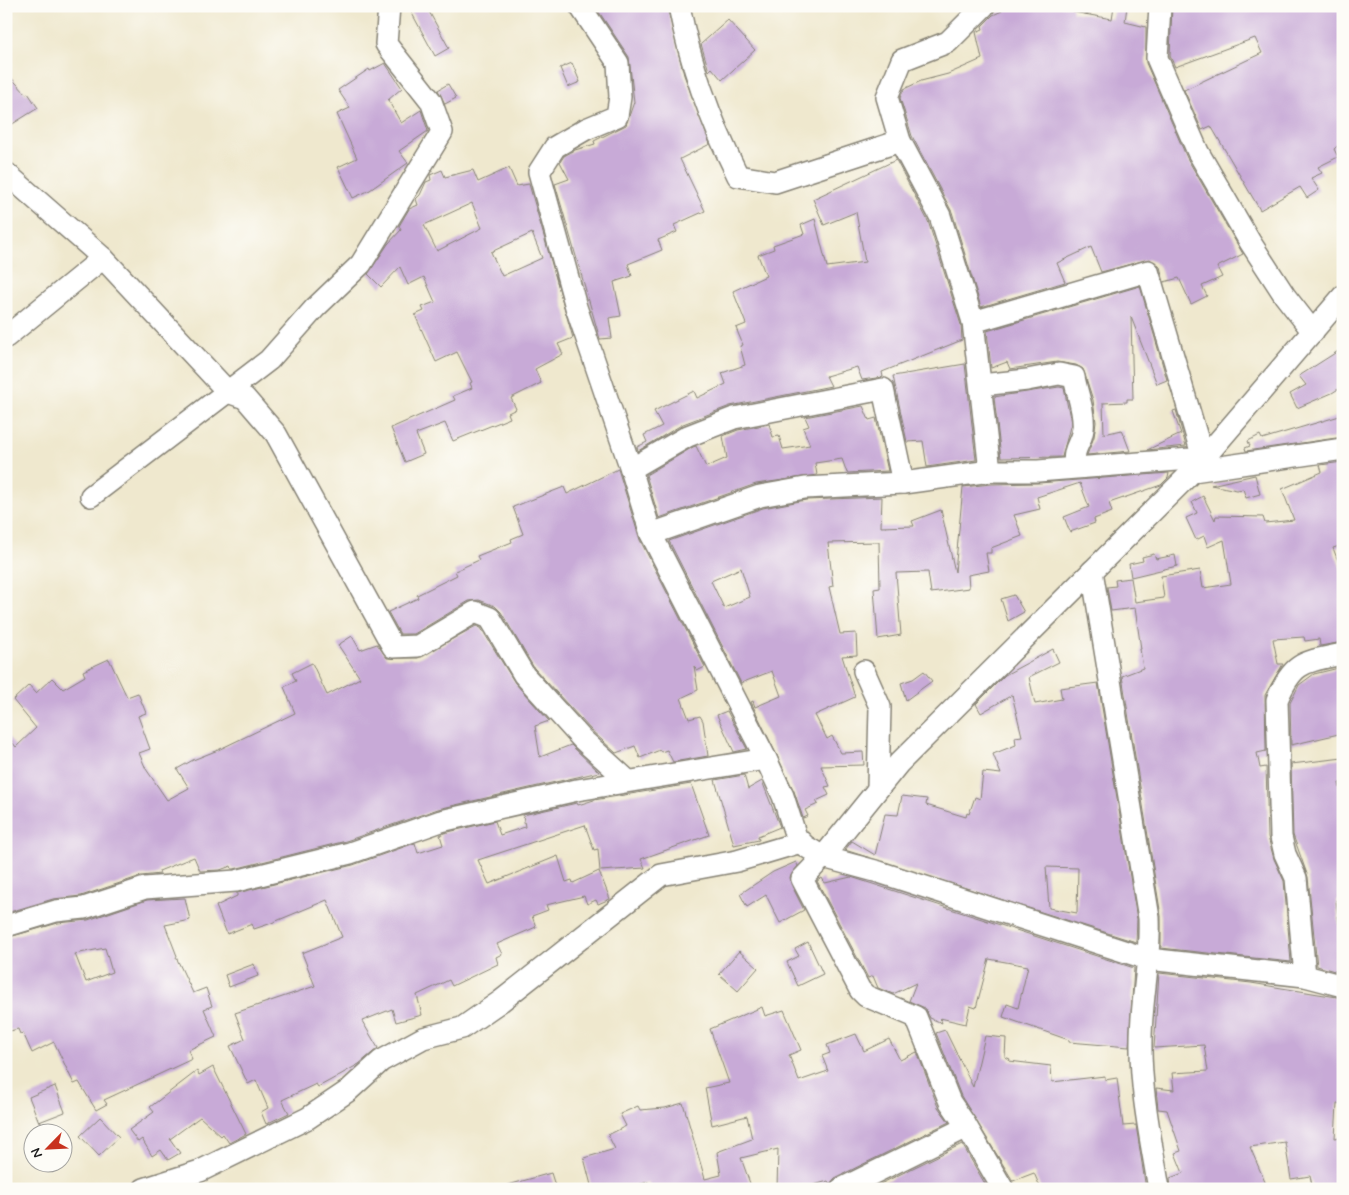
<svg xmlns="http://www.w3.org/2000/svg" width="1349" height="1195" font-family="Mynerve,sans-serif">
<rect width="100%" height="100%" fill="#fdfcf7"/>
<filter id="ink" filterUnits="userSpaceOnUse"><feTurbulence type="fractalNoise" baseFrequency=".02" numOctaves="2"/><feDisplacementMap in="SourceGraphic" scale="10" xChannelSelector="R" yChannelSelector="G"/><feConvolveMatrix kernelMatrix="1 2 1 2 8 2 1 2 1" color-interpolation-filters="sRGB"/></filter>
<filter id="wash" filterUnits="userSpaceOnUse"><feTurbulence type="fractalNoise" baseFrequency=".0096" numOctaves="4" result="noise"/><feDisplacementMap in="SourceGraphic" scale="20" xChannelSelector="R" yChannelSelector="G"/><feGaussianBlur stdDeviation="1.12" result="paint"/><feColorMatrix in="noise" values="0 0 0 0 0 0 0 0 0 0 0 0 0 0 0 0 0 1.4 0 .05"/><feComposite in="paint" operator="in"/></filter>
<g filter="url(#wash)">
<rect width="100%" height="100%" fill="#efe8ce"/>
<g id="blocks">
<g fill="#c8aad7" fill-rule="evenodd">
<path d="M 408,6 L 426,6 L 449,48 L 435,56 Z"/>
<path d="M 595,6 L 667,6 L 684,75 L 710,144 L 680,159 L 705,211 L 674,225 L 677,232 L 658,240 L 662,250 L 628,264 L 632,276 L 614,282 L 621,316 L 609,318 L 612,338 L 600,339 L 555,184 L 569,179 L 560,162 L 564,156 L 575,150 L 595,144 L 594,141 L 626,125 L 634,102 L 629,57 Z"/>
<path d="M 1000,6 L 1072,6 L 1073,12 L 1112,19 L 1114,6 L 1127,6 L 1125,22 L 1146,27 L 1146,63 L 1187,158 L 1243,254 L 1217,267 L 1222,277 L 1202,286 L 1207,296 L 1191,304 L 1179,278 L 1164,282 L 1160,267 L 1150,259 L 1101,272 L 1091,247 L 1057,263 L 1065,282 L 981,307 L 952,212 L 912,136 L 900,98 L 904,89 L 921,81 L 948,74 L 982,59 L 976,32 L 983,29 L 982,26 L 993,15 L 1002,11 Z"/>
<path d="M 1172,6 L 1343,6 L 1343,141 L 1334,149 L 1338,157 L 1318,167 L 1322,173 L 1311,178 L 1319,190 L 1307,198 L 1300,187 L 1260,210 L 1211,126 L 1202,130 L 1184,90 L 1262,53 L 1255,38 L 1175,67 L 1170,56 Z"/>
<path d="M 728,20 L 755,50 L 722,80 L 712,68 L 709,71 L 701,44 Z"/>
<path d="M 385,63 L 402,88 L 388,100 L 401,123 L 421,110 L 428,131 L 399,151 L 408,163 L 370,190 L 353,198 L 338,167 L 357,158 L 337,114 L 350,108 L 338,90 L 369,69 L 370,71 Z"/>
<path d="M 572,63 L 580,82 L 568,87 L 560,68 Z"/>
<path d="M 6,72 L 26,94 L 28,93 L 38,108 L 6,128 Z"/>
<path d="M 448,84 L 456,98 L 445,104 L 438,90 Z"/>
<path d="M 896,160 L 928,221 L 961,325 L 962,340 L 882,372 L 883,377 L 862,380 L 857,367 L 826,376 L 831,386 L 730,406 L 683,424 L 638,451 L 637,447 L 647,442 L 644,435 L 662,426 L 654,411 L 694,391 L 697,398 L 726,384 L 722,373 L 745,365 L 740,346 L 743,345 L 736,328 L 746,324 L 733,291 L 766,276 L 758,255 L 774,249 L 773,245 L 804,234 L 801,225 L 815,219 L 827,267 L 865,262 L 856,212 L 824,225 L 813,199 Z"/>
<path d="M 509,168 L 517,186 L 529,184 L 573,338 L 558,344 L 563,354 L 535,369 L 541,383 L 511,398 L 516,409 L 508,413 L 510,418 L 453,441 L 445,423 L 416,434 L 424,454 L 405,462 L 391,428 L 455,400 L 453,396 L 472,388 L 470,383 L 472,382 L 457,352 L 436,362 L 415,315 L 424,311 L 422,307 L 435,302 L 424,277 L 408,285 L 400,267 L 381,287 L 368,274 L 388,244 L 401,230 L 399,226 L 409,209 L 418,205 L 416,199 L 420,195 L 426,182 L 431,180 L 430,175 L 442,170 L 445,177 L 473,170 L 478,182 ZM 472,203 L 482,228 L 437,251 L 424,225 ZM 532,233 L 542,258 L 502,276 L 491,252 Z"/>
<path d="M 1140,286 L 1167,380 L 1157,384 L 1131,317 L 1133,399 L 1127,399 L 1127,402 L 1103,403 L 1104,434 L 1122,430 L 1130,451 L 1087,455 L 1094,437 L 1096,422 L 1093,400 L 1083,369 L 1076,365 L 1057,362 L 1010,369 L 1007,362 L 991,368 L 987,331 Z"/>
<path d="M 1343,348 L 1343,386 L 1332,393 L 1297,408 L 1290,394 L 1306,385 L 1299,376 Z"/>
<path d="M 965,364 L 976,460 L 927,467 L 923,441 L 907,442 L 893,376 Z"/>
<path d="M 1059,387 L 1064,388 L 1071,423 L 1062,457 L 1001,458 L 994,397 Z"/>
<path d="M 863,406 L 869,420 L 876,418 L 888,471 L 847,473 L 842,459 L 815,463 L 817,475 L 756,484 L 659,518 L 646,475 L 693,447 L 696,446 L 706,467 L 727,458 L 723,436 L 738,430 L 769,424 L 773,437 L 779,436 L 783,449 L 810,445 L 803,428 L 809,426 L 805,417 Z"/>
<path d="M 1176,410 L 1186,446 L 1147,450 L 1181,434 L 1173,411 Z"/>
<path d="M 1343,415 L 1343,437 L 1246,451 L 1245,448 L 1250,446 L 1248,441 L 1260,435 L 1262,439 Z"/>
<path d="M 1343,462 L 1343,545 L 1333,548 L 1343,574 L 1343,642 L 1320,646 L 1319,639 L 1305,641 L 1304,637 L 1273,639 L 1278,664 L 1283,664 L 1265,695 L 1266,751 L 1257,753 L 1260,768 L 1266,767 L 1268,837 L 1274,859 L 1284,881 L 1291,962 L 1161,948 L 1161,916 L 1122,676 L 1143,668 L 1140,649 L 1141,649 L 1135,608 L 1111,611 L 1107,587 L 1116,586 L 1115,580 L 1131,578 L 1135,602 L 1164,598 L 1161,576 L 1200,570 L 1203,588 L 1231,584 L 1224,540 L 1208,547 L 1204,536 L 1196,540 L 1186,518 L 1197,513 L 1192,502 L 1203,496 L 1215,520 L 1216,516 L 1263,517 L 1265,523 L 1294,520 L 1282,489 L 1322,472 L 1320,465 Z"/>
<path d="M 618,469 L 640,540 L 705,667 L 697,671 L 694,666 L 698,690 L 681,698 L 689,719 L 700,716 L 703,721 L 708,756 L 673,762 L 667,750 L 661,752 L 660,750 L 640,758 L 635,746 L 616,753 L 591,730 L 534,668 L 501,612 L 495,606 L 479,600 L 469,601 L 414,634 L 400,634 L 388,612 L 418,598 L 417,595 L 457,575 L 455,571 L 479,560 L 477,556 L 512,542 L 511,539 L 523,534 L 513,507 L 564,487 L 567,494 Z"/>
<path d="M 1169,473 L 1168,478 L 1161,485 L 1109,503 L 1112,512 L 1094,519 L 1095,523 L 1070,532 L 1064,517 L 1089,507 L 1080,483 L 1037,497 L 1040,509 L 1014,515 L 1022,536 L 991,548 L 991,553 L 986,553 L 989,571 L 968,575 L 969,588 L 931,593 L 928,572 L 896,573 L 901,635 L 878,639 L 874,589 L 880,588 L 879,542 L 828,543 L 833,586 L 829,587 L 840,634 L 856,633 L 857,655 L 842,656 L 855,697 L 815,715 L 827,739 L 832,736 L 841,753 L 863,752 L 864,765 L 821,766 L 830,786 L 825,787 L 829,795 L 816,801 L 818,804 L 805,810 L 808,816 L 803,818 L 794,791 L 751,702 L 753,701 L 755,707 L 781,696 L 772,671 L 741,683 L 669,541 L 763,508 L 806,500 L 882,497 L 881,527 L 914,526 L 912,521 L 941,510 L 955,572 L 963,487 L 991,484 L 1039,483 ZM 741,568 L 750,597 L 724,608 L 711,581 Z"/>
<path d="M 1255,475 L 1260,494 L 1246,498 L 1243,489 L 1237,490 L 1211,485 Z"/>
<path d="M 1154,554 L 1156,559 L 1175,555 L 1177,566 L 1131,577 L 1129,564 L 1143,561 L 1142,557 Z"/>
<path d="M 1014,595 L 1024,612 L 1008,621 L 1001,599 Z"/>
<path d="M 476,626 L 481,628 L 515,683 L 549,721 L 535,726 L 540,757 L 571,745 L 599,772 L 438,809 L 346,841 L 234,869 L 232,869 L 231,866 L 220,870 L 200,871 L 194,857 L 159,871 L 160,874 L 141,876 L 81,896 L 53,899 L 6,913 L 6,734 L 16,747 L 36,728 L 13,700 L 29,685 L 36,693 L 52,678 L 63,689 L 85,676 L 83,671 L 109,659 L 127,697 L 138,693 L 146,713 L 138,716 L 150,749 L 139,753 L 146,769 L 167,800 L 189,788 L 177,769 L 193,760 L 218,750 L 295,713 L 284,687 L 296,681 L 292,673 L 312,663 L 327,695 L 360,678 L 338,645 L 352,636 L 360,650 L 377,644 L 387,658 L 418,658 Z"/>
<path d="M 1053,649 L 1059,662 L 1029,677 L 1035,704 L 1062,699 L 1060,688 L 1098,683 L 1137,919 L 1136,942 L 845,850 L 852,841 L 875,855 L 885,814 L 898,815 L 902,796 L 927,799 L 926,805 L 966,817 L 967,813 L 969,814 L 975,797 L 980,799 L 983,772 L 1001,774 L 993,754 L 1016,745 L 1015,737 L 1022,736 L 1012,695 L 981,713 L 976,704 L 1005,675 ZM 1046,867 L 1078,868 L 1077,913 L 1049,908 Z"/>
<path d="M 1343,667 L 1343,733 L 1291,745 L 1290,703 L 1299,685 L 1314,674 Z"/>
<path d="M 924,671 L 932,681 L 906,700 L 901,683 L 913,679 Z"/>
<path d="M 727,711 L 747,749 L 734,752 L 717,715 Z"/>
<path d="M 1343,758 L 1343,783 L 1339,783 L 1343,803 L 1343,899 L 1336,900 L 1339,924 L 1343,924 L 1343,971 L 1338,972 L 1317,966 L 1308,877 L 1293,835 L 1291,764 Z"/>
<path d="M 744,775 L 748,789 L 762,781 L 780,827 L 758,836 L 759,840 L 734,845 L 715,780 Z"/>
<path d="M 691,784 L 709,835 L 641,859 L 645,868 L 600,871 L 598,849 L 594,850 L 585,825 L 478,860 L 489,884 L 558,856 L 566,882 L 572,880 L 573,883 L 599,871 L 610,899 L 598,904 L 596,900 L 587,904 L 584,896 L 546,905 L 548,910 L 532,916 L 536,927 L 497,944 L 502,954 L 496,957 L 498,964 L 452,986 L 449,980 L 417,995 L 422,1015 L 396,1022 L 392,1009 L 362,1021 L 378,1048 L 359,1064 L 331,1080 L 318,1087 L 316,1084 L 282,1100 L 289,1113 L 266,1124 L 261,1112 L 268,1108 L 256,1080 L 248,1084 L 230,1046 L 245,1039 L 235,1013 L 315,986 L 302,953 L 342,937 L 327,900 L 269,924 L 254,929 L 252,924 L 227,934 L 216,906 L 237,896 L 237,893 L 353,865 L 415,843 L 418,853 L 443,845 L 440,835 L 444,833 L 495,821 L 500,835 L 525,827 L 523,815 L 577,803 L 578,805 L 594,800 Z"/>
<path d="M 796,862 L 798,866 L 790,877 L 791,884 L 804,910 L 780,923 L 766,895 L 747,907 L 740,894 L 773,872 Z"/>
<path d="M 851,877 L 1134,968 L 1129,1047 L 1069,1042 L 1069,1040 L 1003,1017 L 1007,1004 L 1018,1008 L 1028,966 L 989,959 L 976,1008 L 970,1006 L 966,1024 L 940,1018 L 942,1023 L 930,1018 L 925,1008 L 909,1001 L 916,983 L 893,994 L 878,988 L 873,976 L 868,978 L 817,881 L 822,878 L 825,883 Z"/>
<path d="M 185,898 L 190,920 L 165,925 L 177,956 L 176,957 L 193,993 L 206,988 L 212,1006 L 204,1009 L 216,1037 L 188,1050 L 192,1059 L 104,1100 L 107,1104 L 96,1110 L 79,1082 L 74,1084 L 54,1042 L 32,1053 L 23,1033 L 20,1034 L 18,1029 L 6,1032 L 6,938 L 58,923 L 88,920 L 147,900 ZM 105,948 L 112,972 L 86,982 L 75,954 Z"/>
<path d="M 808,942 L 823,974 L 798,986 L 787,962 L 799,956 L 795,949 Z"/>
<path d="M 739,951 L 758,968 L 738,991 L 719,974 Z"/>
<path d="M 254,964 L 258,976 L 229,987 L 225,975 Z"/>
<path d="M 1159,973 L 1251,983 L 1343,998 L 1343,1104 L 1337,1104 L 1335,1138 L 1342,1137 L 1343,1187 L 1313,1189 L 1310,1176 L 1291,1179 L 1285,1142 L 1250,1147 L 1268,1189 L 1171,1189 L 1170,1178 L 1183,1173 L 1175,1153 L 1181,1151 L 1167,1110 L 1158,1109 L 1156,1088 L 1174,1090 L 1172,1073 L 1208,1071 L 1204,1045 L 1154,1048 Z"/>
<path d="M 762,1007 L 765,1016 L 784,1010 L 801,1050 L 789,1055 L 799,1081 L 828,1071 L 822,1056 L 830,1053 L 827,1045 L 856,1034 L 864,1051 L 889,1039 L 900,1060 L 917,1052 L 938,1107 L 949,1122 L 835,1178 L 830,1184 L 828,1181 L 807,1187 L 806,1185 L 777,1189 L 778,1149 L 741,1158 L 752,1189 L 651,1189 L 648,1182 L 624,1189 L 592,1189 L 584,1158 L 615,1149 L 608,1135 L 626,1126 L 620,1114 L 638,1106 L 640,1110 L 665,1108 L 683,1103 L 705,1179 L 721,1175 L 717,1152 L 752,1139 L 747,1116 L 712,1125 L 705,1088 L 729,1083 L 710,1029 Z"/>
<path d="M 945,1030 L 973,1087 L 985,1036 L 1006,1038 L 1005,1057 L 1010,1059 L 1009,1061 L 1051,1066 L 1052,1082 L 1105,1076 L 1105,1080 L 1117,1078 L 1123,1126 L 1136,1125 L 1146,1189 L 1041,1189 L 1034,1173 L 1013,1181 L 961,1096 L 936,1033 Z"/>
<path d="M 213,1067 L 246,1134 L 229,1143 L 223,1134 L 221,1136 L 200,1117 L 170,1139 L 180,1153 L 168,1160 L 161,1150 L 152,1156 L 142,1139 L 138,1142 L 129,1130 L 154,1112 L 150,1107 L 197,1071 L 199,1075 Z"/>
<path d="M 55,1086 L 65,1112 L 39,1122 L 29,1097 Z"/>
<path d="M 100,1117 L 119,1137 L 99,1156 L 80,1136 Z"/>
<path d="M 962,1144 L 988,1189 L 870,1189 Z"/>
<path d="M 551,1173 L 556,1189 L 509,1189 L 508,1185 Z"/>
</g>
</g>
</g>
<g filter="url(#ink)">
<use href="#blocks" fill-opacity="0" stroke="#868275" stroke-width="1"/>
<g fill="none" stroke-linecap="round" stroke-linejoin="round">
<g stroke="#868275" stroke-width="24">
<g id="minor">
<path d="M 580,6 L 618,63 L 620,97 L 617,116 L 586,129 L 555,147 L 539,172 L 576,307 L 631,469 L 651,534 L 766,759 L 783,796 L 796,837 L 805,846 L 823,857 L 879,872 L 1148,959 L 1305,976 L 1343,986"/>
<path d="M 679,6 C 690,63 712,124 738,176 L 775,182 L 900,141"/>
<path d="M 984,6 L 948,42 L 902,60 L 887,97 L 900,141 L 940,216 L 973,322 L 990,471"/>
<path d="M 1160,6 L 1157,58 L 1198,152 L 1250,242 L 1285,296 L 1313,332"/>
<path d="M 6,173 L 103,258 L 228,392 L 245,398 L 276,434 L 393,647 L 418,646 L 475,612 L 490,618 L 524,675 L 582,739 L 627,780"/>
<path d="M 6,337 L 103,258"/>
<path d="M 981,385 L 1027,380 L 1059,374 L 1074,377 C 1077,394 1085,412 1083,429 C 1081,445 1072,446 1075,467"/>
<path d="M 631,469 L 688,436 L 734,418 L 883,389 L 903,483"/>
<path d="M 1193,471 L 1343,449"/>
<path d="M 91,496 L 269,360 L 315,308 L 361,264 L 442,132 L 431,101 L 386,44 L 389,6"/>
<path d="M 651,534 L 760,496 L 805,488 L 903,483 L 990,471 L 1038,471 L 1203,458 L 1148,271 L 973,322"/>
<path d="M 1092,571 L 1149,918 C 1151,959 1141,999 1141,1040 C 1140,1090 1151,1140 1159,1189"/>
<path d="M 864,671 L 880,707 L 878,788"/>
<path d="M 6,926 L 56,911 L 84,908 L 145,888 L 236,881 L 350,853 L 441,821 L 577,790 L 766,759"/>
<path d="M 1305,976 L 1296,878 L 1285,854 L 1281,837 L 1277,700 C 1293,661 1304,662 1343,654"/>
<path d="M 144,1189 L 200,1171 L 308,1118 L 348,1091 L 381,1061 L 423,1038 L 462,1028 L 501,1001 L 661,875 L 737,861 L 801,842"/>
<path d="M 841,1189 L 959,1131 L 965,1124"/>
<path d="M 1003,1189 L 965,1124 L 950,1102 L 916,1017 L 866,996 L 860,990 L 802,879 L 823,857 L 899,763 L 1193,471 L 1343,296"/>
</g>
</g>
<use href="#minor" stroke="#fff" stroke-width="21"/>
</g>
</g>
<rect width="1349" height="1195" fill="none" stroke="#fdfcf7" stroke-width="25"/>
<g transform="translate(48 1148) rotate(246)"><circle r="24" fill="#fdfcf7" stroke="#a3a29f"/>
<path d="M0-4L9 19L0 12L-9 19Z" fill="#c8321e"/>
<text y="-8" font-size="14" font-weight="bold" text-anchor="middle" fill="#1c1c1c">N</text>
</g>
</svg>
